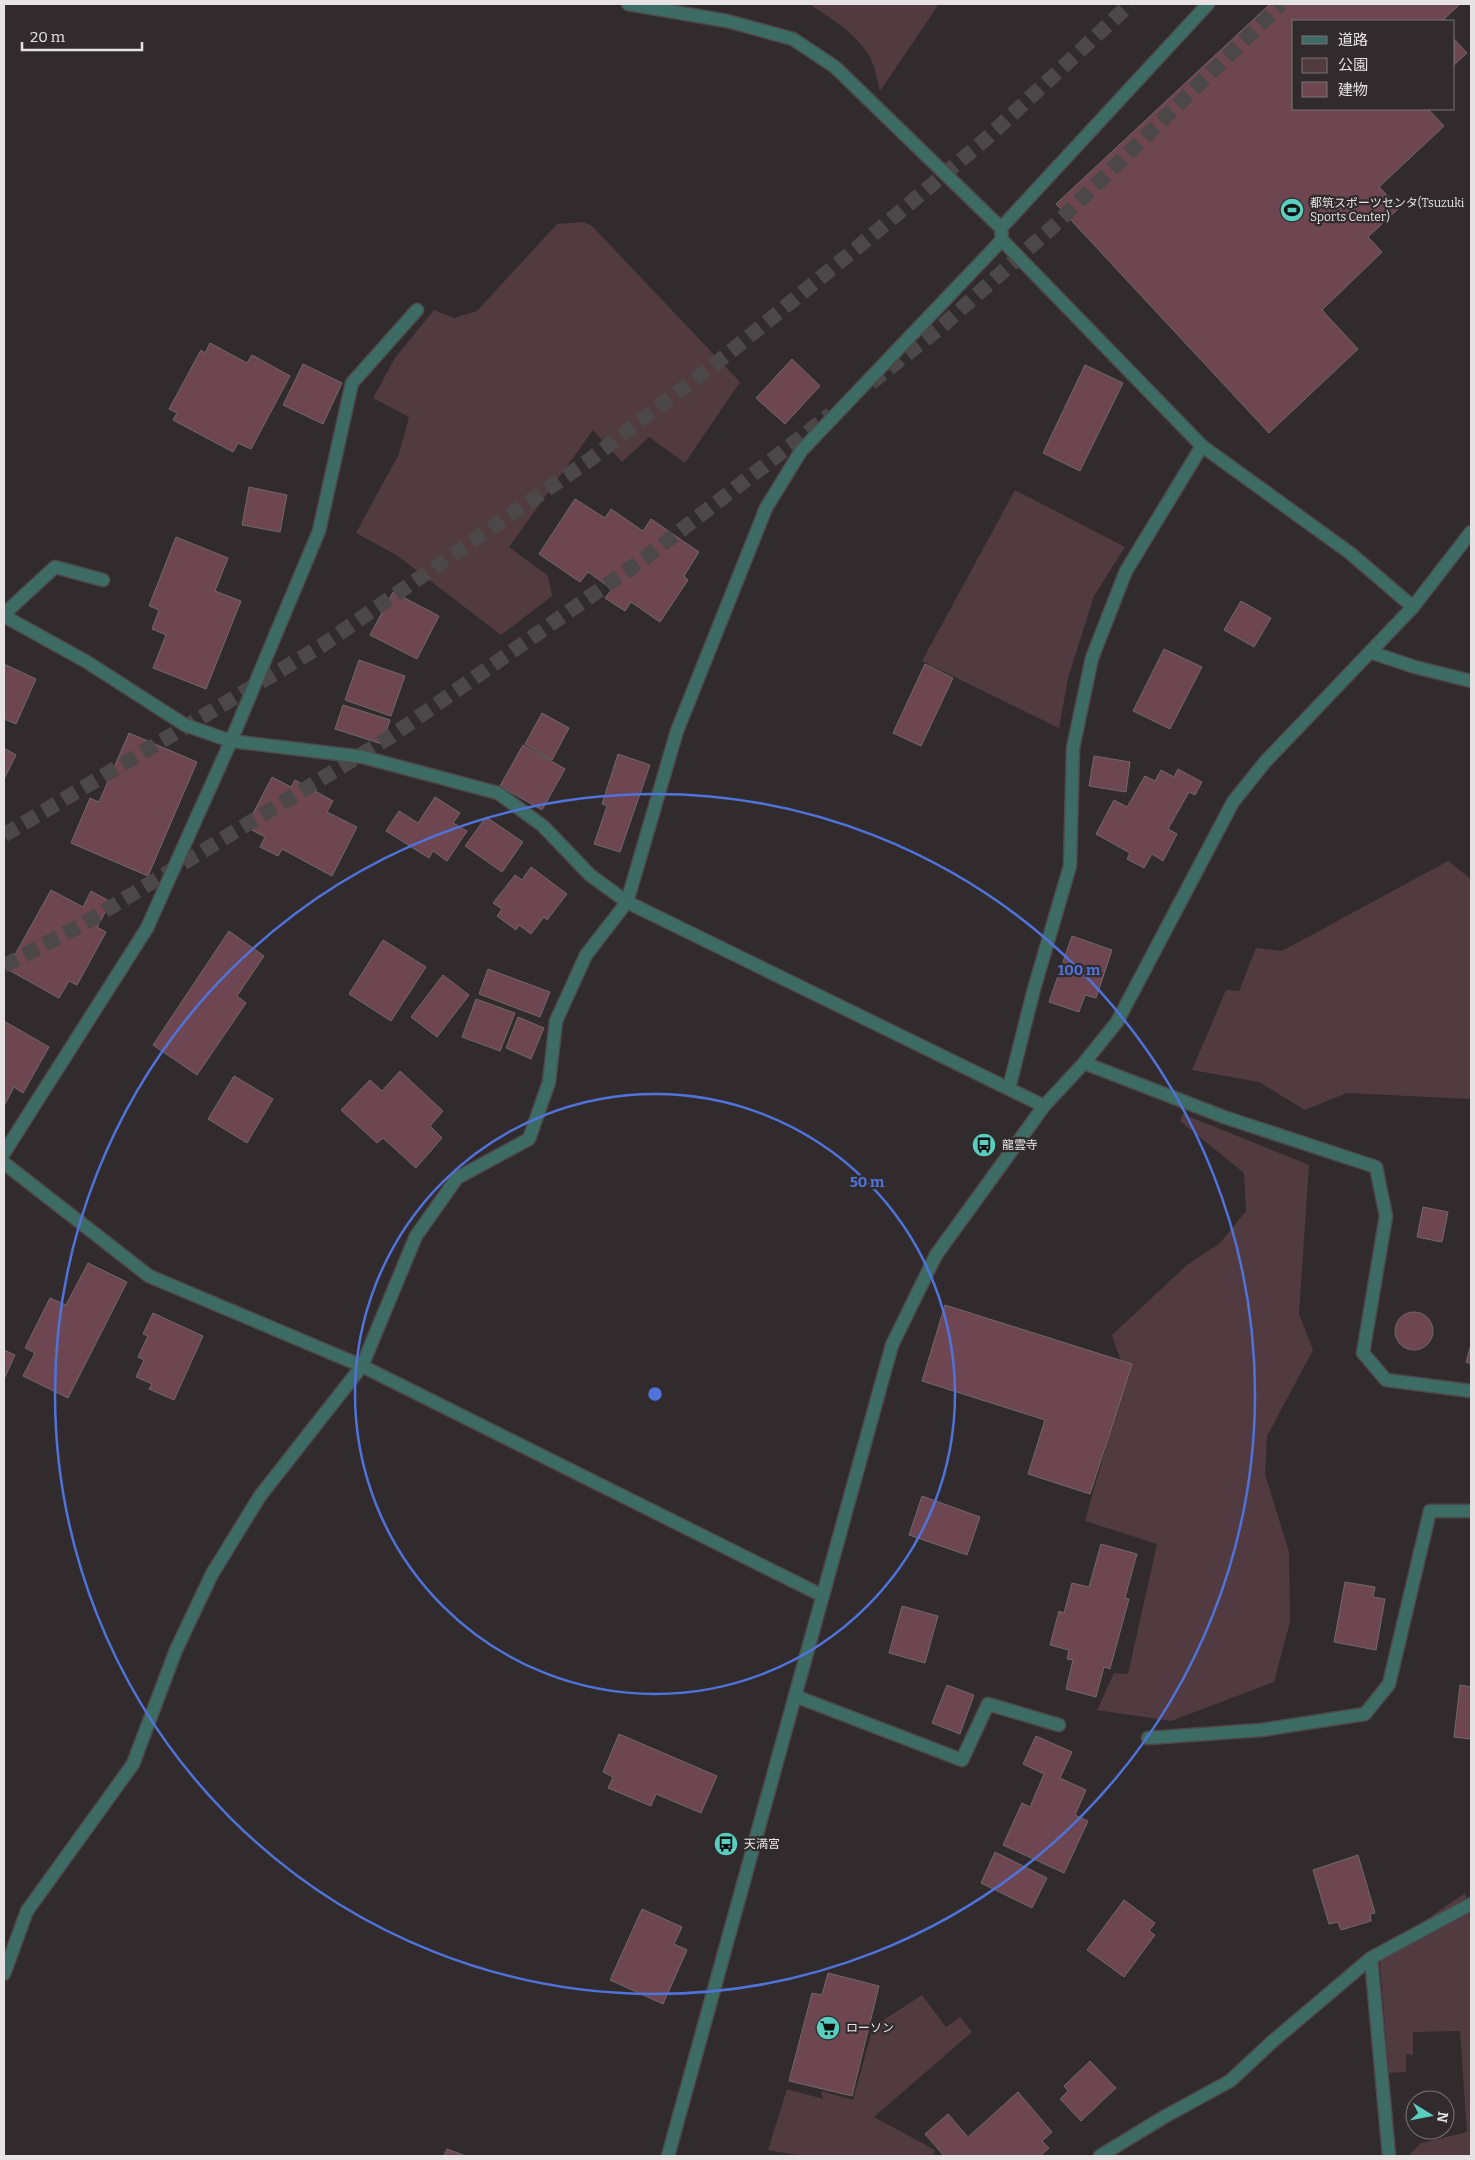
<svg xmlns="http://www.w3.org/2000/svg" width="1475" height="2160" font-family="Bitter,'Noto Sans JP',serif">
<rect width="100%" height="100%" fill="#312b2d"/>
<g fill="#523a41">
<path d="M 809,4 L 939,4 L 880,91 C 877,80 875,64 868,54 C 854,32 831,18 809,4 Z"/>
<path d="M 584,222 L 592,226 L 740,382 L 685,463 L 649,437 L 622,462 L 593,430 L 509,547 L 548,576 L 552,596 L 501,635 L 398,556 L 356,533 L 399,454 L 409,417 L 373,398 L 395,358 L 434,310 L 454,318 L 477,311 L 557,224 Z"/>
<path d="M 1015,490 L 1125,547 L 1094,596 L 1068,678 L 1059,728 L 922,661 Z"/>
<path d="M 1448,861 L 1471,879 L 1471,1099 L 1347,1093 L 1305,1110 L 1259,1082 L 1192,1070 L 1226,990 L 1239,991 L 1256,948 L 1282,951 Z"/>
<path d="M 1183,1114 L 1309,1165 L 1299,1314 L 1313,1350 L 1267,1436 L 1265,1474 L 1289,1552 L 1290,1622 L 1274,1682 L 1171,1721 L 1097,1710 L 1114,1673 L 1128,1674 L 1157,1544 L 1085,1521 L 1126,1376 L 1112,1335 L 1187,1265 L 1220,1243 L 1246,1211 L 1244,1173 L 1180,1121 Z"/>
<path d="M 1465,1893 L 1471,1914 L 1471,2156 L 1408,2156 L 1421,2143 L 1467,2132 L 1460,2031 L 1413,2032 L 1413,2055 L 1406,2054 L 1406,2072 L 1389,2073 L 1379,1952 Z"/>
<path d="M 922,1995 L 946,2027 L 960,2017 L 972,2032 L 874,2117 L 935,2150 L 933,2156 L 803,2156 L 768,2150 L 787,2089 L 823,2099 L 821,2091 L 853,2100 L 873,2027 Z"/>
</g>
<g fill="#6e4652" stroke="#70696b">
<path d="M 1270,4 L 1460,4 L 1442,21 L 1294,21 L 1294,109 L 1428,109 L 1444,126 L 1379,187 L 1399,208 L 1368,237 L 1382,252 L 1322,310 L 1358,349 L 1269,433 L 1056,204 Z"/>
<path d="M 1454,39 L 1467,53 L 1454,65 Z"/>
<path d="M 210,343 L 247,363 L 252,355 L 290,376 L 251,449 L 238,443 L 233,452 L 173,420 L 177,413 L 169,409 L 201,350 L 205,353 Z"/>
<path d="M 792,359 L 820,386 L 785,424 L 756,398 Z"/>
<path d="M 303,364 L 342,383 L 323,424 L 283,405 Z"/>
<path d="M 1085,365 L 1123,383 L 1080,471 L 1043,453 Z"/>
<path d="M 249,487 L 287,495 L 280,532 L 242,525 Z"/>
<path d="M 575,499 L 605,518 L 611,509 L 643,531 L 651,519 L 699,552 L 684,576 L 688,580 L 660,622 L 631,602 L 625,611 L 605,598 L 612,589 L 588,572 L 580,582 L 539,554 Z"/>
<path d="M 176,537 L 228,558 L 215,591 L 241,601 L 206,689 L 153,668 L 166,635 L 152,629 L 159,610 L 149,606 Z"/>
<path d="M 393,592 L 439,616 L 417,659 L 370,635 Z"/>
<path d="M 1241,601 L 1271,618 L 1254,647 L 1224,630 Z"/>
<path d="M 1164,649 L 1202,667 L 1170,729 L 1133,711 Z"/>
<path d="M 359,660 L 405,676 L 391,716 L 345,700 Z"/>
<path d="M 4,664 L 36,679 L 16,724 L 4,719 Z"/>
<path d="M 925,664 L 953,678 L 921,746 L 893,733 Z"/>
<path d="M 343,705 L 390,720 L 382,744 L 335,729 Z"/>
<path d="M 542,713 L 569,728 L 552,760 L 525,744 Z"/>
<path d="M 129,733 L 197,762 L 148,876 L 71,843 L 90,798 L 99,802 Z"/>
<path d="M 523,745 L 565,769 L 542,810 L 500,786 Z"/>
<path d="M 4,748 L 16,755 L 4,779 Z"/>
<path d="M 618,754 L 650,765 L 620,852 L 594,844 L 607,806 L 602,804 Z"/>
<path d="M 1094,756 L 1130,762 L 1126,792 L 1089,786 Z"/>
<path d="M 1178,769 L 1202,782 L 1195,795 L 1189,792 L 1168,829 L 1177,834 L 1163,861 L 1152,854 L 1144,868 L 1127,859 L 1130,853 L 1096,834 L 1114,800 L 1127,807 L 1145,776 L 1155,781 L 1161,770 L 1174,777 Z"/>
<path d="M 272,777 L 291,787 L 295,780 L 333,801 L 327,812 L 357,827 L 332,876 L 282,849 L 278,856 L 260,847 L 265,837 L 246,827 Z"/>
<path d="M 435,797 L 460,813 L 453,823 L 467,831 L 447,861 L 433,851 L 429,858 L 386,831 L 399,811 L 418,823 Z"/>
<path d="M 486,817 L 523,842 L 502,872 L 465,846 Z"/>
<path d="M 531,867 L 567,894 L 547,920 L 544,917 L 531,934 L 519,925 L 516,930 L 497,916 L 502,909 L 493,903 L 515,875 L 522,880 Z"/>
<path d="M 51,890 L 83,907 L 91,891 L 111,902 L 97,927 L 106,932 L 77,985 L 69,981 L 59,998 L 7,969 Z"/>
<path d="M 229,931 L 264,956 L 237,996 L 246,1003 L 197,1075 L 153,1045 Z"/>
<path d="M 1072,936 L 1112,950 L 1096,998 L 1085,995 L 1079,1012 L 1049,1002 Z"/>
<path d="M 383,940 L 426,967 L 391,1021 L 349,994 Z"/>
<path d="M 488,969 L 550,992 L 540,1017 L 479,994 Z"/>
<path d="M 443,975 L 469,995 L 437,1037 L 411,1017 Z"/>
<path d="M 476,999 L 515,1013 L 500,1051 L 462,1037 Z"/>
<path d="M 518,1017 L 544,1028 L 531,1059 L 506,1048 Z"/>
<path d="M 4,1021 L 49,1047 L 23,1093 L 14,1087 L 4,1106 Z"/>
<path d="M 400,1071 L 443,1111 L 430,1126 L 442,1138 L 416,1168 L 383,1138 L 377,1143 L 341,1110 L 370,1080 L 382,1091 Z"/>
<path d="M 234,1076 L 273,1099 L 247,1143 L 208,1119 Z"/>
<path d="M 1423,1207 L 1448,1212 L 1442,1242 L 1417,1237 Z"/>
<path d="M 88,1263 L 127,1282 L 68,1398 L 23,1376 L 35,1353 L 25,1348 L 50,1298 L 66,1305 Z"/>
<path d="M 945,1305 L 1132,1364 L 1090,1494 L 1028,1474 L 1045,1420 L 922,1381 Z"/>
<circle cx="1414" cy="1331" r="19"/>
<path d="M 153,1313 L 203,1336 L 174,1400 L 149,1389 L 152,1384 L 136,1377 L 144,1360 L 138,1357 L 148,1336 L 143,1334 Z"/>
<path d="M 1471,1345 L 1471,1364 L 1466,1362 Z"/>
<path d="M 4,1350 L 15,1355 L 4,1379 Z"/>
<path d="M 922,1496 L 980,1517 L 967,1555 L 909,1535 Z"/>
<path d="M 1101,1544 L 1137,1554 L 1125,1598 L 1129,1599 L 1110,1669 L 1104,1667 L 1096,1697 L 1066,1689 L 1073,1660 L 1067,1659 L 1069,1650 L 1050,1645 L 1059,1611 L 1064,1613 L 1072,1583 L 1089,1587 Z"/>
<path d="M 1345,1582 L 1375,1587 L 1373,1597 L 1385,1599 L 1376,1650 L 1334,1642 Z"/>
<path d="M 902,1606 L 938,1616 L 925,1663 L 889,1653 Z"/>
<path d="M 947,1685 L 974,1695 L 960,1734 L 932,1723 Z"/>
<path d="M 1460,1685 L 1471,1687 L 1471,1739 L 1454,1737 Z"/>
<path d="M 619,1734 L 717,1776 L 701,1813 L 656,1794 L 651,1806 L 608,1788 L 613,1777 L 603,1772 Z"/>
<path d="M 1036,1736 L 1072,1752 L 1060,1778 L 1086,1790 L 1075,1815 L 1088,1821 L 1064,1873 L 1003,1845 L 1022,1803 L 1030,1807 L 1044,1774 L 1023,1764 Z"/>
<path d="M 995,1852 L 1047,1878 L 1032,1908 L 981,1883 Z"/>
<path d="M 1358,1855 L 1375,1913 L 1370,1914 L 1371,1921 L 1341,1930 L 1338,1922 L 1329,1924 L 1313,1870 Z"/>
<path d="M 1124,1900 L 1155,1923 L 1149,1931 L 1155,1935 L 1124,1977 L 1087,1950 Z"/>
<path d="M 642,1909 L 682,1927 L 674,1944 L 687,1950 L 663,2004 L 610,1980 Z"/>
<path d="M 828,1973 L 879,1986 L 852,2096 L 789,2081 L 812,1993 L 822,1995 Z"/>
<path d="M 1090,2061 L 1116,2088 L 1081,2121 L 1060,2099 L 1068,2091 L 1064,2086 Z"/>
<path d="M 1018,2092 L 1052,2132 L 1042,2141 L 1049,2148 L 1040,2156 L 944,2156 L 925,2134 L 948,2114 L 968,2137 Z"/>
<path d="M 447,2149 L 466,2156 L 444,2156 Z"/>
</g>
<g fill="none" stroke-linecap="round" stroke-linejoin="round">
<g stroke="#4c4748" stroke-width="15" stroke-dasharray="15 8" stroke-linecap="butt">
<path d="M 871,383 L 942,326 L 1057,223 L 1281,4"/>
<path d="M 4,835 L 321,646 L 588,461 L 729,353 L 870,237 L 987,138 L 1130,4"/>
<path d="M 4,966 L 85,923 L 390,737 L 645,558 L 831,414"/>
</g>
<g stroke="#4e484a" stroke-width="15">
<g id="minor">
<path d="M 628,4 L 727,21 L 793,39 L 835,67 L 1001,228 L 1002,240 L 1202,446 L 1350,553 L 1413,607"/>
<path d="M 1001,228 L 1208,4"/>
<path d="M 4,614 L 55,567 L 103,580"/>
<path d="M 4,616 L 87,662 L 185,725 L 231,741 L 363,757 L 498,793 L 543,826 L 590,875 L 627,902 L 1044,1106"/>
<path d="M 1370,652 L 1415,667 L 1471,681"/>
<path d="M 1084,1063 L 1224,1117 L 1376,1167 L 1386,1216 L 1363,1353 L 1386,1380 L 1471,1391"/>
<path d="M 1009,1088 L 1034,989 L 1070,866 L 1073,748 L 1092,658 L 1126,571 L 1202,446"/>
<path d="M 4,1153 L 147,928 L 231,741 L 319,531 L 352,383 L 417,310"/>
<path d="M 4,1163 L 149,1276 L 362,1366 L 823,1596"/>
<path d="M 795,1696 L 962,1760 L 988,1704 L 1059,1725"/>
<path d="M 1148,1738 L 1261,1730 L 1365,1714 L 1389,1684 L 1430,1511 L 1471,1511"/>
<path d="M 1371,1958 L 1389,2156"/>
<path d="M 4,1974 L 27,1911 L 133,1764 L 176,1650 L 212,1574 L 260,1496 L 362,1366 L 416,1236 L 457,1178 L 529,1139 L 549,1082 L 556,1021 L 586,955 L 627,902 L 677,731 L 766,508 L 801,451 L 1002,240"/>
<path d="M 668,2156 L 892,1345 L 936,1255 L 1044,1106 L 1084,1063 L 1117,1022 L 1233,802 L 1265,762 L 1413,607 L 1471,532"/>
<path d="M 1100,2156 L 1164,2117 L 1230,2081 L 1273,2041 L 1371,1958 L 1471,1904"/>
</g>
</g>
<use href="#minor" stroke="#3d6c65" stroke-width="12"/>
</g>
<g fill="none" stroke="#5073db" stroke-width="2.5">
<circle cx="655" cy="1394" r="300"/>
<circle cx="655" cy="1394" r="600"/>
</g>
<defs>
<g id="stadium-disc" transform="scale(1.25)"><circle r="9.5" fill="#59cebf" stroke="#312b2d"/><path d="M0-5a6.5 5 0 1 0 0 10a6.5 5 0 1 0 0-10ZM-3.5-1.8h7v3.6h-7Z" fill="#111"/></g>
<g id="bus-disc" transform="scale(1.25)"><circle r="9.5" fill="#59cebf" stroke="#312b2d"/><path d="M-5-6H5V4H4V6H2V4H-2V6H-4V4H-5ZM-3.5-4V0h7V-4ZM-3.5 1.2v1.5H-2V1.2ZM2 1.2v1.5H3.5V1.2Z" fill="#111"/></g>
<g id="supermarket-disc" transform="scale(1.25)"><circle r="9.5" fill="#59cebf" stroke="#312b2d"/><path d="M-6-5.5h2.5l.6 2H6L4.5 2H-2.5L-4.4-4H-6ZM-1.5 3.2a1.3 1.3 0 1 0 .1 0ZM3 3.2a1.3 1.3 0 1 0 .1 0Z" fill="#111"/></g>
</defs>
<g fill-rule="evenodd">
<use href="#stadium-disc" x="1292" y="210"/>
<use href="#bus-disc" x="984" y="1145"/>
<use href="#bus-disc" x="726" y="1844"/>
<use href="#supermarket-disc" x="828" y="2028"/>
</g>
<g text-anchor="middle" dominant-baseline="central" stroke-width="4.5" stroke-linejoin="round" paint-order="stroke">
<g font-size="12" fill="#e7e3e4" stroke="#312b2d" text-anchor="start">
<text x="1310" y="203">都筑スポーツセンタ(Tsuzuki<tspan x="1310" dy="14">Sports Center)</tspan></text>
<text x="1002" y="1145">龍雲寺</text>
<text x="744" y="1844">天満宮</text>
<text x="846" y="2028">ローソン</text>
</g>
</g>
<circle cx="655" cy="1394" r="8" fill="#5073db" stroke="#312b2d" stroke-width="2.5"/>
<g font-size="15" text-anchor="middle" font-weight="bold" fill="#5073db" stroke="#312b2d" stroke-width="4.5" stroke-linejoin="round" paint-order="stroke">
<text x="1079" y="975">100 m</text>
<text x="867" y="1187">50 m</text>
</g>
<rect width="1475" height="2160" fill="none" stroke="#e7e3e4" stroke-width="10"/>
<rect x="1292" y="20" width="162" height="90" fill="#312b2d" stroke="#7a7576"/>
<rect x="1302" y="36" width="25" height="8" fill="#3d6c65" stroke="#7a7576"/>
<text x="1338" y="45" font-size="15" fill="#e7e3e4">道路</text>
<rect x="1302" y="58" width="25" height="15" fill="#523a41" stroke="#7a7576"/>
<text x="1338" y="70" font-size="15" fill="#e7e3e4">公園</text>
<rect x="1302" y="82" width="25" height="15" fill="#6e4652" stroke="#7a7576"/>
<text x="1338" y="95" font-size="15" fill="#e7e3e4">建物</text>
<g transform="translate(1430 2115) rotate(100)"><circle r="24" fill="#312b2d" stroke="#7a7576"/>
<path d="M0-4L9 19L0 12L-9 19Z" fill="#59cebf"/>
<text y="-8" font-size="14" font-weight="bold" text-anchor="middle" fill="#e7e3e4">N</text>
</g>
<path d="M22 42v8h120v-8" fill="none" stroke="#e7e3e4" stroke-width="2.5"/>
<text x="30" y="42" font-size="15" fill="#e7e3e4" stroke="#312b2d" stroke-width="4" paint-order="stroke">20 m</text>
</svg>
